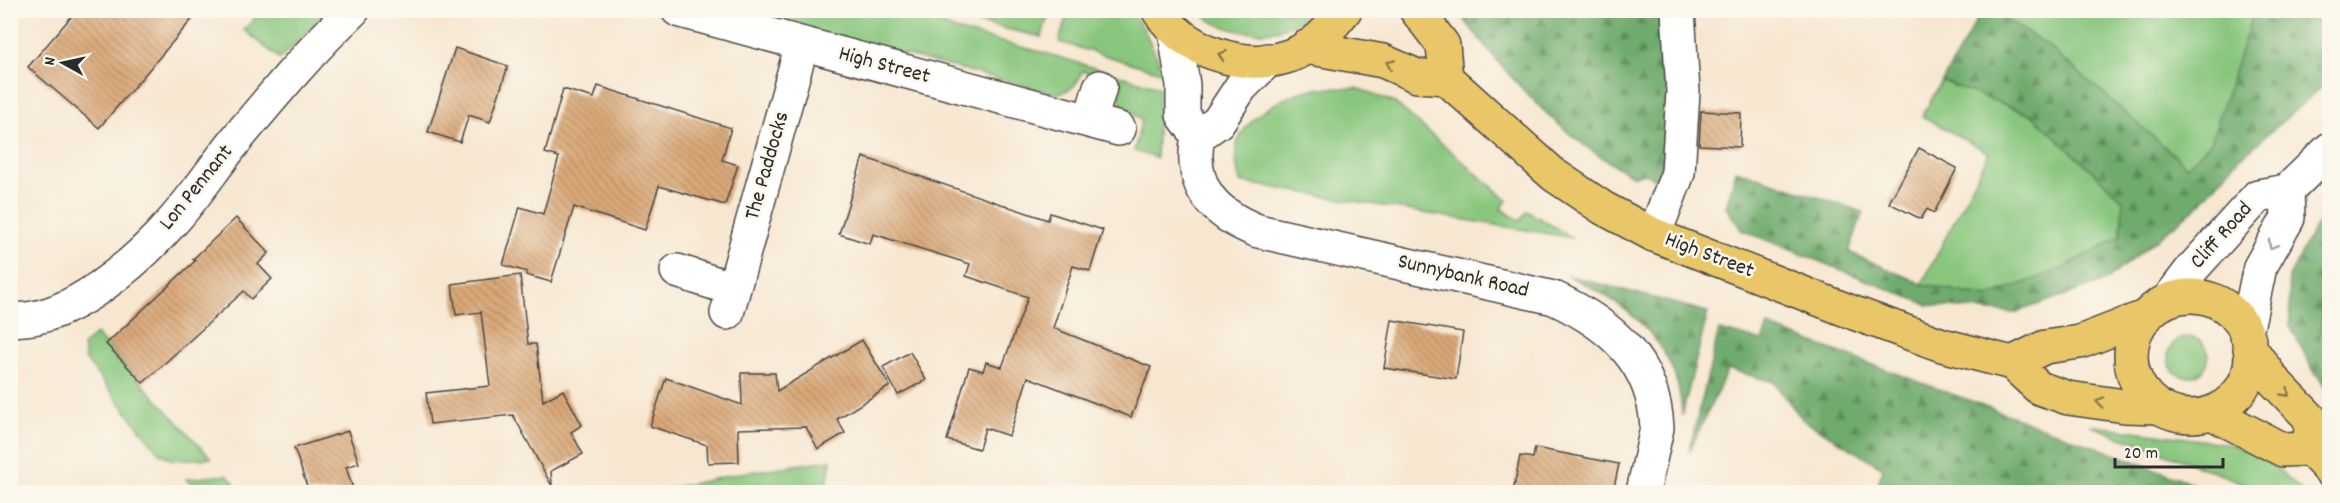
<svg xmlns="http://www.w3.org/2000/svg" width="2340" height="503" font-family="Dekko,sans-serif">
<defs>
<pattern id="forest-firs" width="22" height="20" patternUnits="userSpaceOnUse" patternTransform="scale(1.5)"><rect width="22" height="20" fill="#6eab6c"/><path d="M5 1l3.5 6h-7zM16 11l3.5 6h-7z" fill="#5b8b59"/></pattern>
<pattern id="building-back-hatch" width="6" height="6" patternUnits="userSpaceOnUse" patternTransform="scale(1.5)"><rect width="6" height="6" fill="#daa979"/><path d="M-1 5l2 2M0 0l6 6M5-1l2 2" fill="none" stroke="#b18a63"/></pattern>
</defs>
<rect width="100%" height="100%" fill="#fbf7ec"/>
<filter id="ink" filterUnits="userSpaceOnUse"><feTurbulence type="fractalNoise" baseFrequency=".0167" numOctaves="2"/><feDisplacementMap in="SourceGraphic" scale="12" xChannelSelector="R" yChannelSelector="G"/><feConvolveMatrix kernelMatrix="1 2 1 2 8 2 1 2 1" color-interpolation-filters="sRGB"/></filter>
<filter id="wash" filterUnits="userSpaceOnUse"><feTurbulence type="fractalNoise" baseFrequency=".008" numOctaves="4" result="noise"/><feDisplacementMap in="SourceGraphic" scale="24" xChannelSelector="R" yChannelSelector="G"/><feGaussianBlur stdDeviation="1.35" result="paint"/><feColorMatrix in="noise" values="0 0 0 0 0 0 0 0 0 0 0 0 0 0 0 0 0 1.4 0 .05"/><feComposite in="paint" operator="in"/></filter>
<g filter="url(#wash)">
<rect width="100%" height="100%" fill="#f7e7d1"/>
<g fill="#88c67d" stroke="#5a7854" stroke-width="1.5">
<path d="M 261,11 L 261,10 L 327,11 L 280,59 L 244,30 Z"/>
<path d="M 738,11 L 915,11 L 955,30 L 1045,53 L 1159,87 L 1156,158 L 1134,151 L 1142,119 L 1122,109 L 1119,97 L 1122,83 L 1082,71 C 1077,86 1071,91 1056,94 Z"/>
<path d="M 947,11 L 1049,11 L 1042,37 L 966,20 Z"/>
<path d="M 1068,11 L 1129,11 L 1144,29 L 1164,73 L 1059,42 Z"/>
<path d="M 1198,11 L 1310,11 C 1282,41 1226,38 1198,11 Z"/>
<path d="M 1993,11 L 2254,11 L 2211,143 L 2187,166 L 2047,45 Z"/>
<path d="M 1942,81 L 2032,115 L 2123,200 L 2121,236 L 2061,269 L 1987,297 L 1922,284 L 1989,153 L 1922,116 Z"/>
<path d="M 1357,88 L 1395,103 L 1507,200 L 1501,209 L 1520,221 L 1527,211 L 1573,238 L 1240,182 C 1237,169 1233,154 1238,141 C 1249,114 1288,93 1314,89 C 1328,87 1343,89 1357,88 Z"/>
<path d="M 2329,252 L 2329,352 L 2320,341 L 2326,258 Z"/>
<path d="M 96,334 L 211,458 L 173,460 L 159,453 L 85,359 L 83,345 Z"/>
<circle cx="2188" cy="357" r="20"/>
<path d="M 2089,425 L 2223,443 L 2249,449 L 2268,460 L 2303,492 L 2267,492 Z"/>
<path d="M 831,460 L 826,492 L 654,492 L 741,473 Z"/>
<path d="M 227,475 L 242,492 L 201,492 L 186,479 Z"/>
</g>
<g fill="url(#forest-firs)" stroke="#4c6b4c" stroke-width="1.5">
<path d="M 1458,11 L 1661,11 L 1667,85 L 1667,150 L 1657,181 L 1645,173 L 1634,176 C 1565,143 1503,72 1458,11 Z"/>
<path d="M 1982,11 L 1993,11 L 2047,45 L 2187,166 L 2211,142 L 2254,11 L 2329,11 L 2329,81 L 2237,161 L 2197,207 L 2105,281 L 2014,313 L 1928,305 L 1741,230 L 1726,207 L 1736,170 L 1863,212 L 1849,252 L 1922,284 L 1987,297 L 2061,269 L 2121,236 L 2123,200 L 2032,115 L 1942,81 Z"/>
<path d="M 2329,208 L 2329,252 L 2326,258 L 2320,341 L 2329,352 L 2329,392 L 2312,368 L 2290,326 L 2289,277 L 2312,232 Z"/>
<path d="M 1566,275 L 1708,312 L 1682,416 C 1680,344 1627,302 1566,275 Z"/>
<path d="M 1768,326 L 2193,483 L 2191,492 L 1875,492 L 1883,468 L 1803,420 L 1773,382 L 1728,369 L 1689,452 L 1719,330 L 1762,341 Z"/>
</g>
<g id="blocks">
<g fill="url(#building-back-hatch)">
<path d="M 77,10 L 200,10 L 99,128 L 28,67 Z"/>
<path d="M 455,48 L 508,66 L 490,122 L 469,115 L 460,142 L 428,132 Z"/>
<path d="M 598,86 L 731,128 L 722,160 L 738,165 L 725,205 L 659,186 L 645,230 L 574,207 L 551,282 L 526,275 L 527,272 L 503,265 L 520,207 L 543,214 L 559,157 L 545,153 L 563,89 L 594,98 Z"/>
<path d="M 1701,111 L 1741,113 L 1740,147 L 1699,145 Z"/>
<path d="M 1919,148 L 1957,168 L 1934,213 L 1927,209 L 1921,219 L 1889,203 Z"/>
<path d="M 863,157 L 1048,220 L 1050,213 L 1103,230 L 1090,271 L 1073,266 L 1053,328 L 1151,367 L 1131,417 L 1028,377 L 1009,436 L 985,428 L 979,449 L 947,440 L 969,367 L 983,371 L 986,362 L 1002,367 L 1028,297 L 966,276 L 970,264 L 873,234 L 870,244 L 839,234 Z"/>
<path d="M 236,218 L 269,253 L 258,264 L 272,279 L 251,299 L 244,291 L 143,383 L 106,344 L 195,261 L 193,259 Z"/>
<path d="M 520,275 L 528,344 L 536,344 L 543,401 L 563,390 L 582,425 L 571,432 L 583,454 L 551,471 L 552,486 L 513,415 L 430,424 L 426,393 L 490,386 L 481,312 L 456,315 L 452,284 Z"/>
<path d="M 1392,320 L 1463,332 L 1456,379 L 1384,368 Z"/>
<path d="M 862,340 L 890,386 L 837,419 L 845,433 L 818,449 L 806,427 L 738,429 L 739,462 L 708,463 L 707,445 L 650,426 L 666,378 L 742,405 L 741,373 L 775,373 L 777,391 Z"/>
<path d="M 910,352 L 926,380 L 898,395 L 883,367 Z"/>
<path d="M 348,431 L 359,463 L 346,467 L 354,492 L 309,492 L 294,448 Z"/>
<path d="M 1535,448 L 1619,464 L 1613,492 L 1513,492 L 1520,456 L 1533,458 Z"/>
</g>
</g>
</g>
<g filter="url(#ink)">
<use href="#blocks" fill-opacity="0" stroke="#4a4744" stroke-width="1.5"/>
<g fill="none" stroke-linecap="round" stroke-linejoin="round">
<g stroke="#4a4744" stroke-width="36">
<g id="minor">
<path d="M 678,10 L 1119,129"/>
<path d="M 1175,32 L 1183,85 L 1183,115 L 1198,136"/>
<path d="M 1268,60 L 1241,87 L 1218,122 L 1198,136 C 1188,186 1214,214 1258,231 L 1554,298 C 1610,324 1654,361 1657,428 L 1643,492"/>
<path d="M 1090,121 L 1100,87"/>
<path d="M 1654,235 L 1678,173 L 1683,92 L 1678,10"/>
<path d="M 677,271 L 733,289"/>
<path d="M 2169,299 L 2192,269 L 2258,196 L 2287,191 L 2330,149"/>
<path d="M 727,313 L 802,44"/>
<path d="M 10,319 C 67,325 138,261 173,221 C 197,194 217,163 240,135 C 276,92 312,49 353,10"/>
<path d="M 2246,333 L 2260,267 L 2288,218 L 2287,191"/>
</g>
</g>
<g stroke="#4a4744" stroke-width="36">
<g id="major">
<path d="M 1158,10 C 1183,50 1243,72 1289,56 C 1313,48 1329,30 1345,10"/>
<path d="M 1416,10 L 1443,45 L 1446,78"/>
<path d="M 1306,47 L 1383,61 L 1417,76 L 1446,78 L 1554,175 L 1603,208 L 1654,235 L 1854,313 L 1942,345 L 2012,363 L 2039,388 L 2068,398 L 2125,406 L 2158,407"/>
<circle cx="2191" cy="356" r="60"/>
<path d="M 2250,348 L 2273,380 L 2311,419 L 2310,449 L 2330,470"/>
<path d="M 2012,363 L 2045,347 L 2080,342 L 2147,316"/>
<path d="M 2212,413 L 2283,450 L 2310,449"/>
</g>
</g>
<use href="#minor" stroke="#fff" stroke-width="33"/>
<use href="#major" stroke="#e9c769" stroke-width="33"/>
</g>
<defs><path id="oneway-chevron" d="M-2-3.5L2.5 0L-2 3.5" fill="none" stroke-width="1.6" stroke-linecap="round" stroke-linejoin="round" transform="scale(1.5)"/></defs>
<g stroke="#8a794a">
<use href="#oneway-chevron" transform="translate(1222 55) rotate(-161)"/>
<use href="#oneway-chevron" transform="translate(1390 64) rotate(-157)"/>
<use href="#oneway-chevron" transform="translate(2286 393) rotate(46)"/>
<use href="#oneway-chevron" transform="translate(2100 402) rotate(-172)"/>
</g>
<use stroke="#a0a0a0" href="#oneway-chevron" transform="translate(2272 245) rotate(120)"/>
</g>
<g text-anchor="middle" dominant-baseline="central" stroke-width="5" stroke-linejoin="round" paint-order="stroke">
<g font-size="22" fill="#2b2b2b" stroke="#fbf7ec">
<text transform="translate(884 66) rotate(15)">High Street</text>
<text transform="translate(768 166) rotate(-74)">The Paddocks</text>
<text transform="translate(197 188) rotate(-51)">Lon Pennant</text>
<text transform="translate(2222 236) rotate(-48)">Cliff Road</text>
<text transform="translate(1709 256) rotate(21)">High Street</text>
<text transform="translate(1463 277) rotate(13)">Sunnybank Road</text>
</g>
</g>
<rect width="2340" height="503" fill="none" stroke="#fbf7ec" stroke-width="36"/>
<g transform="translate(63 63) rotate(278)" stroke="#fbf7ec" stroke-width="4.5" paint-order="stroke">
<path d="M0-4.5L10 22L0 15L-10 22Z" fill="#2b2b2b"/>
<text y="-9" font-size="16" font-weight="bold" text-anchor="middle" fill="#2b2b2b">N</text>
</g>
<path d="M2115 458v9h108v-9" fill="none" stroke="#2b2b2b" stroke-width="3"/>
<text x="2124" y="458" font-size="18" fill="#2b2b2b" stroke="#fbf7ec" stroke-width="4.5" paint-order="stroke">20 m</text>
</svg>
